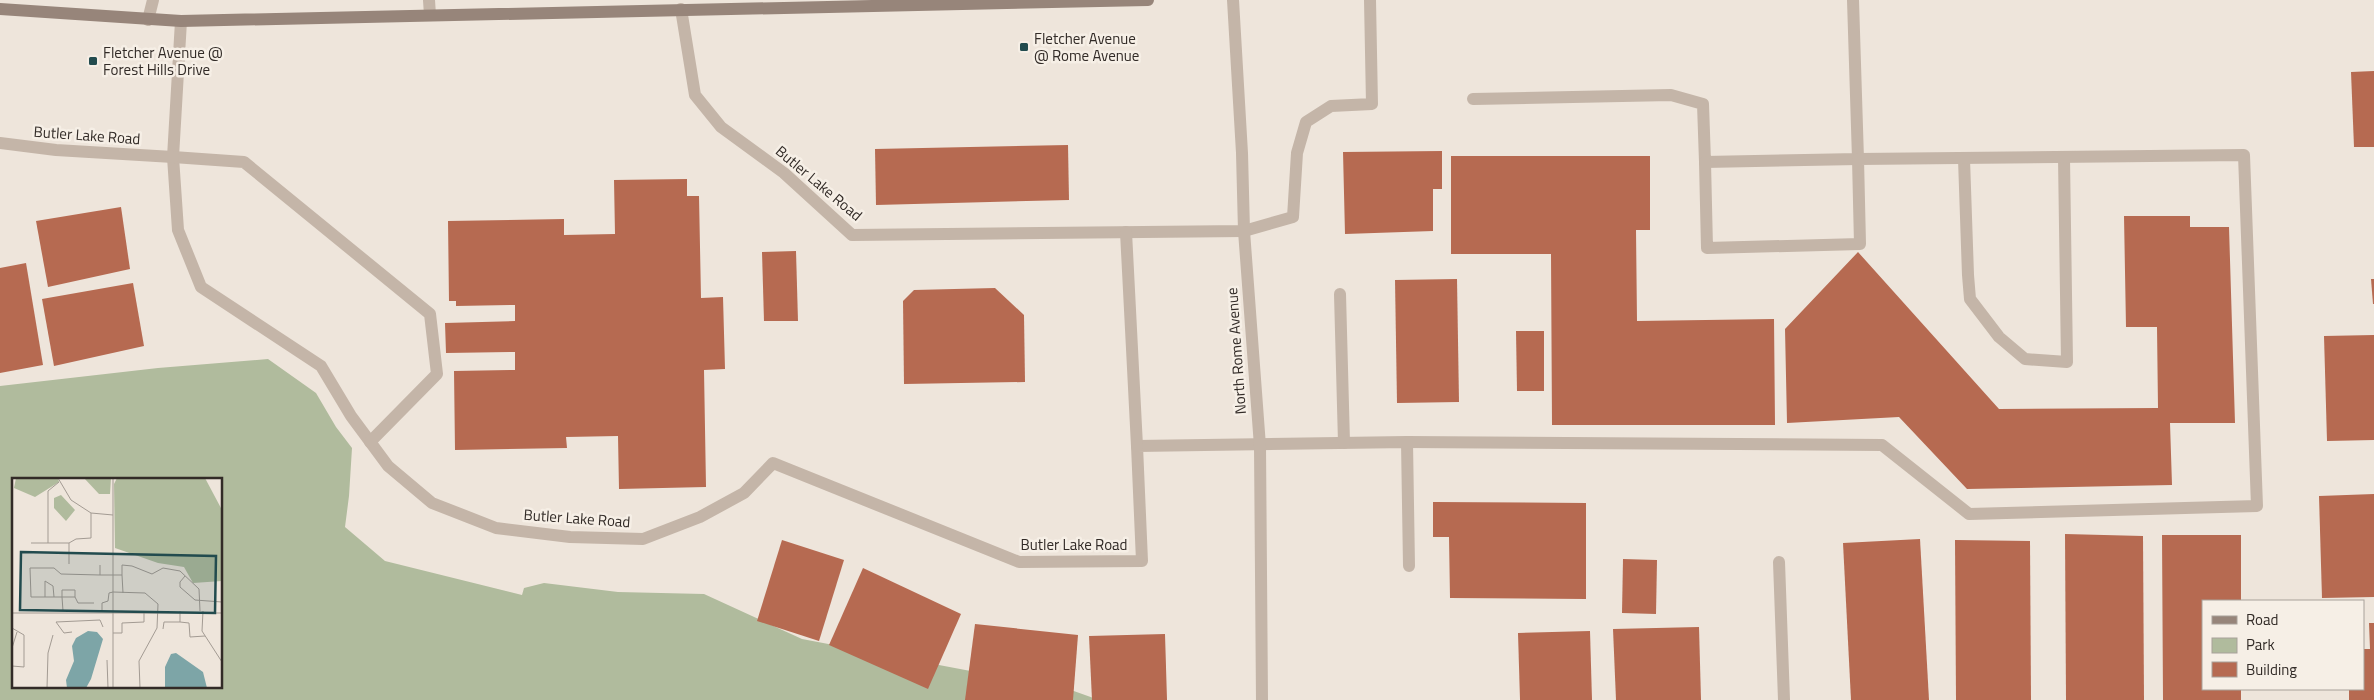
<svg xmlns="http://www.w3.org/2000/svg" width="2374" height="700" font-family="'Titillium Web',sans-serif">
<rect width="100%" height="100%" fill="#eee5db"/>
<path fill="#b0bb9d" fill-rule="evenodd" d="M 268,359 L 316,393 L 336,427 L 352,448 L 349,496 L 345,527 L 385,561 L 522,595 L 524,588 L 544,583 L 618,592 L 704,594 L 802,639 L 1071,690 L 1099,700 L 0,700 L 0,386 L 158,368 ZM 14,479 L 221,479 L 221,686 L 14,686 Z"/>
<g fill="#b66a51">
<path d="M 2374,71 L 2374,147 L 2354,147 L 2351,72 Z"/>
<path d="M 1068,145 L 1069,200 L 876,205 L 875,149 Z"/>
<path d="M 1442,151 L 1442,189 L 1433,189 L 1433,231 L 1345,234 L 1343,152 Z"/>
<path d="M 1451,156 L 1650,156 L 1650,230 L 1636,230 L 1637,321 L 1774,319 L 1775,425 L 1552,425 L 1551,254 L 1451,254 Z"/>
<path d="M 687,179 L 687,196 L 699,196 L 701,298 L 723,297 L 725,369 L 704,370 L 706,487 L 619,489 L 618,436 L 566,437 L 567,448 L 455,450 L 454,371 L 515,370 L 515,352 L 446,353 L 445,323 L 515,321 L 515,305 L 456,306 L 456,301 L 449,301 L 448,221 L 564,219 L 564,235 L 615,234 L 614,180 Z"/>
<path d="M 121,207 L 130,269 L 48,287 L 36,221 Z"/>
<path d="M 2124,216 L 2190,216 L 2190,227 L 2229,227 L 2235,423 L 2170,423 L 2172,485 L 1967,489 L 1899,417 L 1787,423 L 1785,329 L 1858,252 L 1999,409 L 2158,408 L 2157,327 L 2126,327 Z"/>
<path d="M 796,251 L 798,321 L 764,321 L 762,252 Z"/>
<path d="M 26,263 L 43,365 L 0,373 L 0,268 Z"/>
<path d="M 1457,279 L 1459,402 L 1397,403 L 1395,280 Z"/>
<path d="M 2371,279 L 2374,279 L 2374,304 L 2373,304 Z"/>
<path d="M 133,283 L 144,346 L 54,366 L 42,299 Z"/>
<path d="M 995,288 L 1024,315 L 1025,382 L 904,384 L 903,301 L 914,290 Z"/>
<path d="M 1516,331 L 1544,331 L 1544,391 L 1517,391 Z"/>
<path d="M 2374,335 L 2374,440 L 2327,441 L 2324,336 Z"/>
<path d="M 2374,494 L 2374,597 L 2322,598 L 2319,496 Z"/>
<path d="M 1433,502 L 1586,503 L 1586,599 L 1450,598 L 1449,537 L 1433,537 Z"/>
<path d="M 2065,534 L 2143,536 L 2144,700 L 2066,700 Z"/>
<path d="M 2162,535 L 2241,535 L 2241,601 L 2203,601 L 2203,689 L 2241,689 L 2241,700 L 2163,700 Z"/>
<path d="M 1920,539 L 1929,700 L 1851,700 L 1843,543 Z"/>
<path d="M 782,540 L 844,560 L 819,641 L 757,621 Z"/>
<path d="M 1955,540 L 2030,541 L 2031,700 L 1956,700 Z"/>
<path d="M 1623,559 L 1657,560 L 1656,614 L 1622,613 Z"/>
<path d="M 863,568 L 961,614 L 928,689 L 829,645 Z"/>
<path d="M 2369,623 L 2374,623 L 2374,700 L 2349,700 L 2349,689 L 2363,689 L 2363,649 L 2370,649 Z"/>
<path d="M 975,624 L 1078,635 L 1073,700 L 965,700 Z"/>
<path d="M 1699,627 L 1701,700 L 1616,700 L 1613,629 Z"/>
<path d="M 1590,631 L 1592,700 L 1520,700 L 1518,633 Z"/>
<path d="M 1165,634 L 1167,700 L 1092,700 L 1089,636 Z"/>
</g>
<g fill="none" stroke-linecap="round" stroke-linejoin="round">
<g stroke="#c4b5a8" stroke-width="12">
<path d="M 429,0 L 430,15"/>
<path d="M 681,9 L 695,95 L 721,127 L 784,173 L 852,235 L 1244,231 L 1293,217 L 1297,153 L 1306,122 L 1331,106 L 1372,104 L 1370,0"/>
<path d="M 181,21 L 173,157 L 178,230 L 201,287 L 321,366 L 351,416 L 388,466 L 432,503 L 496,528 L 570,537 L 643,539 L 700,517 L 744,493 L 773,463 L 1019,562 L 1142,561 L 1137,446 L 1407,442 L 1409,566"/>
<path d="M 1473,99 L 1671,95 L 1703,104 L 1705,162 L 1858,159 L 1853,0"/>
<path d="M 173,157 L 244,162 L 430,314 L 437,374 L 370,442"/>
<path d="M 1964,159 L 1968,275 L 1970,299 L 1999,337 L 2025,359 L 2067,362 L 2064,158"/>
<path d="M 1126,232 L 1137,446"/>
<path d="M 1340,294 L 1344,443"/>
<path d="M 1407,442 L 1882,445 L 1969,514 L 2257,506 L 2244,155 L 1858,159 L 1860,244 L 1707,248 L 1705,162"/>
</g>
<g stroke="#c4b5a8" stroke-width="12">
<path d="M 1233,0 L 1242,153 L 1244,231 L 1260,446 L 1262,700"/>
<path d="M 148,20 L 153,0"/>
<path d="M 0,143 L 56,150 L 173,157"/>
<path d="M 1779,562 L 1784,700"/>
</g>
<path stroke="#97857a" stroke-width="12" d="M 0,9 L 181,21 L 1148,0"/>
</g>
<g fill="#224b4e" stroke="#f6efe6" stroke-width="2">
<rect x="1019" y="42" width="10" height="10" rx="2.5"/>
<rect x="88" y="56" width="10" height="10" rx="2.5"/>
</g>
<g text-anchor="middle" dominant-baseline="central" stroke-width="5" stroke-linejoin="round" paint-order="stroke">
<g font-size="15" fill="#322b27" stroke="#f6efe6" text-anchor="start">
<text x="1034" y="38">Fletcher Avenue<tspan x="1034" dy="17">@ Rome Avenue</tspan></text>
<text x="103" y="52">Fletcher Avenue @<tspan x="103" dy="17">Forest Hills Drive</tspan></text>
</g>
<g font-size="15" fill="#322b27" stroke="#f6efe6">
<text transform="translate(87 135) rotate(4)">Butler Lake Road</text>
<text transform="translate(819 183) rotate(40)">Butler Lake Road</text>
<text transform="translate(1236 351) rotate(-94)">North Rome Avenue</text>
<text transform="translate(577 518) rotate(4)">Butler Lake Road</text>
<text x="1074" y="544">Butler Lake Road</text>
</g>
</g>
<g transform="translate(12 478)">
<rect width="210" height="210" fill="#eee5db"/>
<path d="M 4,0 L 46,0 L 47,4 L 23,19 L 2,10 ZM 72,0 L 99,0 L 98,16 L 87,16 ZM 105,0 L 193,0 L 210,32 L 210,103 L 181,105 L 172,89 L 146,85 L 103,70 L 102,6 ZM 49,17 L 63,32 L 54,43 L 42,30 L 42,20 Z" fill="#b0bb9d"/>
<path d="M 76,153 L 85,154 L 91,161 L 79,201 L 74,210 L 55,210 L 54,202 L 62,183 L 60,168 L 64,160 ZM 164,175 L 191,194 L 195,210 L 153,210 L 153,189 L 159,176 Z" fill="#7da5a7"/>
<path fill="none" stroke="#a39b93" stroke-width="1" d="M 46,0 L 59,22 L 79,35 L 101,37M 101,0 L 101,210M 19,65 L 57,65 L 64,61 L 79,60 L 79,35M 36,65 L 36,13 L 47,4M 57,65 L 57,86M 88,87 L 88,97 L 110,97 L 110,87 L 120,88 L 140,96 L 151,90 L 168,93 L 187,111 L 188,133M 110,97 L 111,115M 173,98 L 168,104 L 168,109 L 183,122 L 210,124M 33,119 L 33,103 L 41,108 L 42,119M 63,119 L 63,112 L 50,112 L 50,119 L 19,119 L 18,90 L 42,90 L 49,96 L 88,97M 51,133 L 50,119 L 63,119 L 66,125 L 82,125M 90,133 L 90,125 L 96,123 L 97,115 L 101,114 L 133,115 L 146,126 L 145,150 L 127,183 L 128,210M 168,133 L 168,144 L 177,145 L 178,159 L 193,158M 191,133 L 190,153 L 210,184M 0,135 L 210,135M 0,150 L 12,157 L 12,189 L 0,188M 151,151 L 152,144 L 168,144M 60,154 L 52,155 L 44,144 L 88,142 L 91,149M 101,155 L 110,155 L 110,145 L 132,144 L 132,134M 0,170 L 5,154M 95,182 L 96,210M 35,210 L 36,175 L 41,157"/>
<path fill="#224b4e" fill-opacity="0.15" stroke="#224b4e" stroke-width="2.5" d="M 9,74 L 204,78 L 203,135 L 8,132 Z"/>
<rect width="210" height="210" fill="none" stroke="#322b27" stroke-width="2.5"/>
</g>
<rect x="2202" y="600" width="162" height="90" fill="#f6efe6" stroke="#a8a19a"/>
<rect x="2212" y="616" width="25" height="8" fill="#97857a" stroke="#a8a19a"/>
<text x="2246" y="625" font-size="15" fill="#322b27">Road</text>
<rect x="2212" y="638" width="25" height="15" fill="#b0bb9d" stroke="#a8a19a"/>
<text x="2246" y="650" font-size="15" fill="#322b27">Park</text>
<rect x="2212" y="662" width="25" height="15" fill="#b66a51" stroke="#a8a19a"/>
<text x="2246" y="675" font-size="15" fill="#322b27">Building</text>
</svg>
